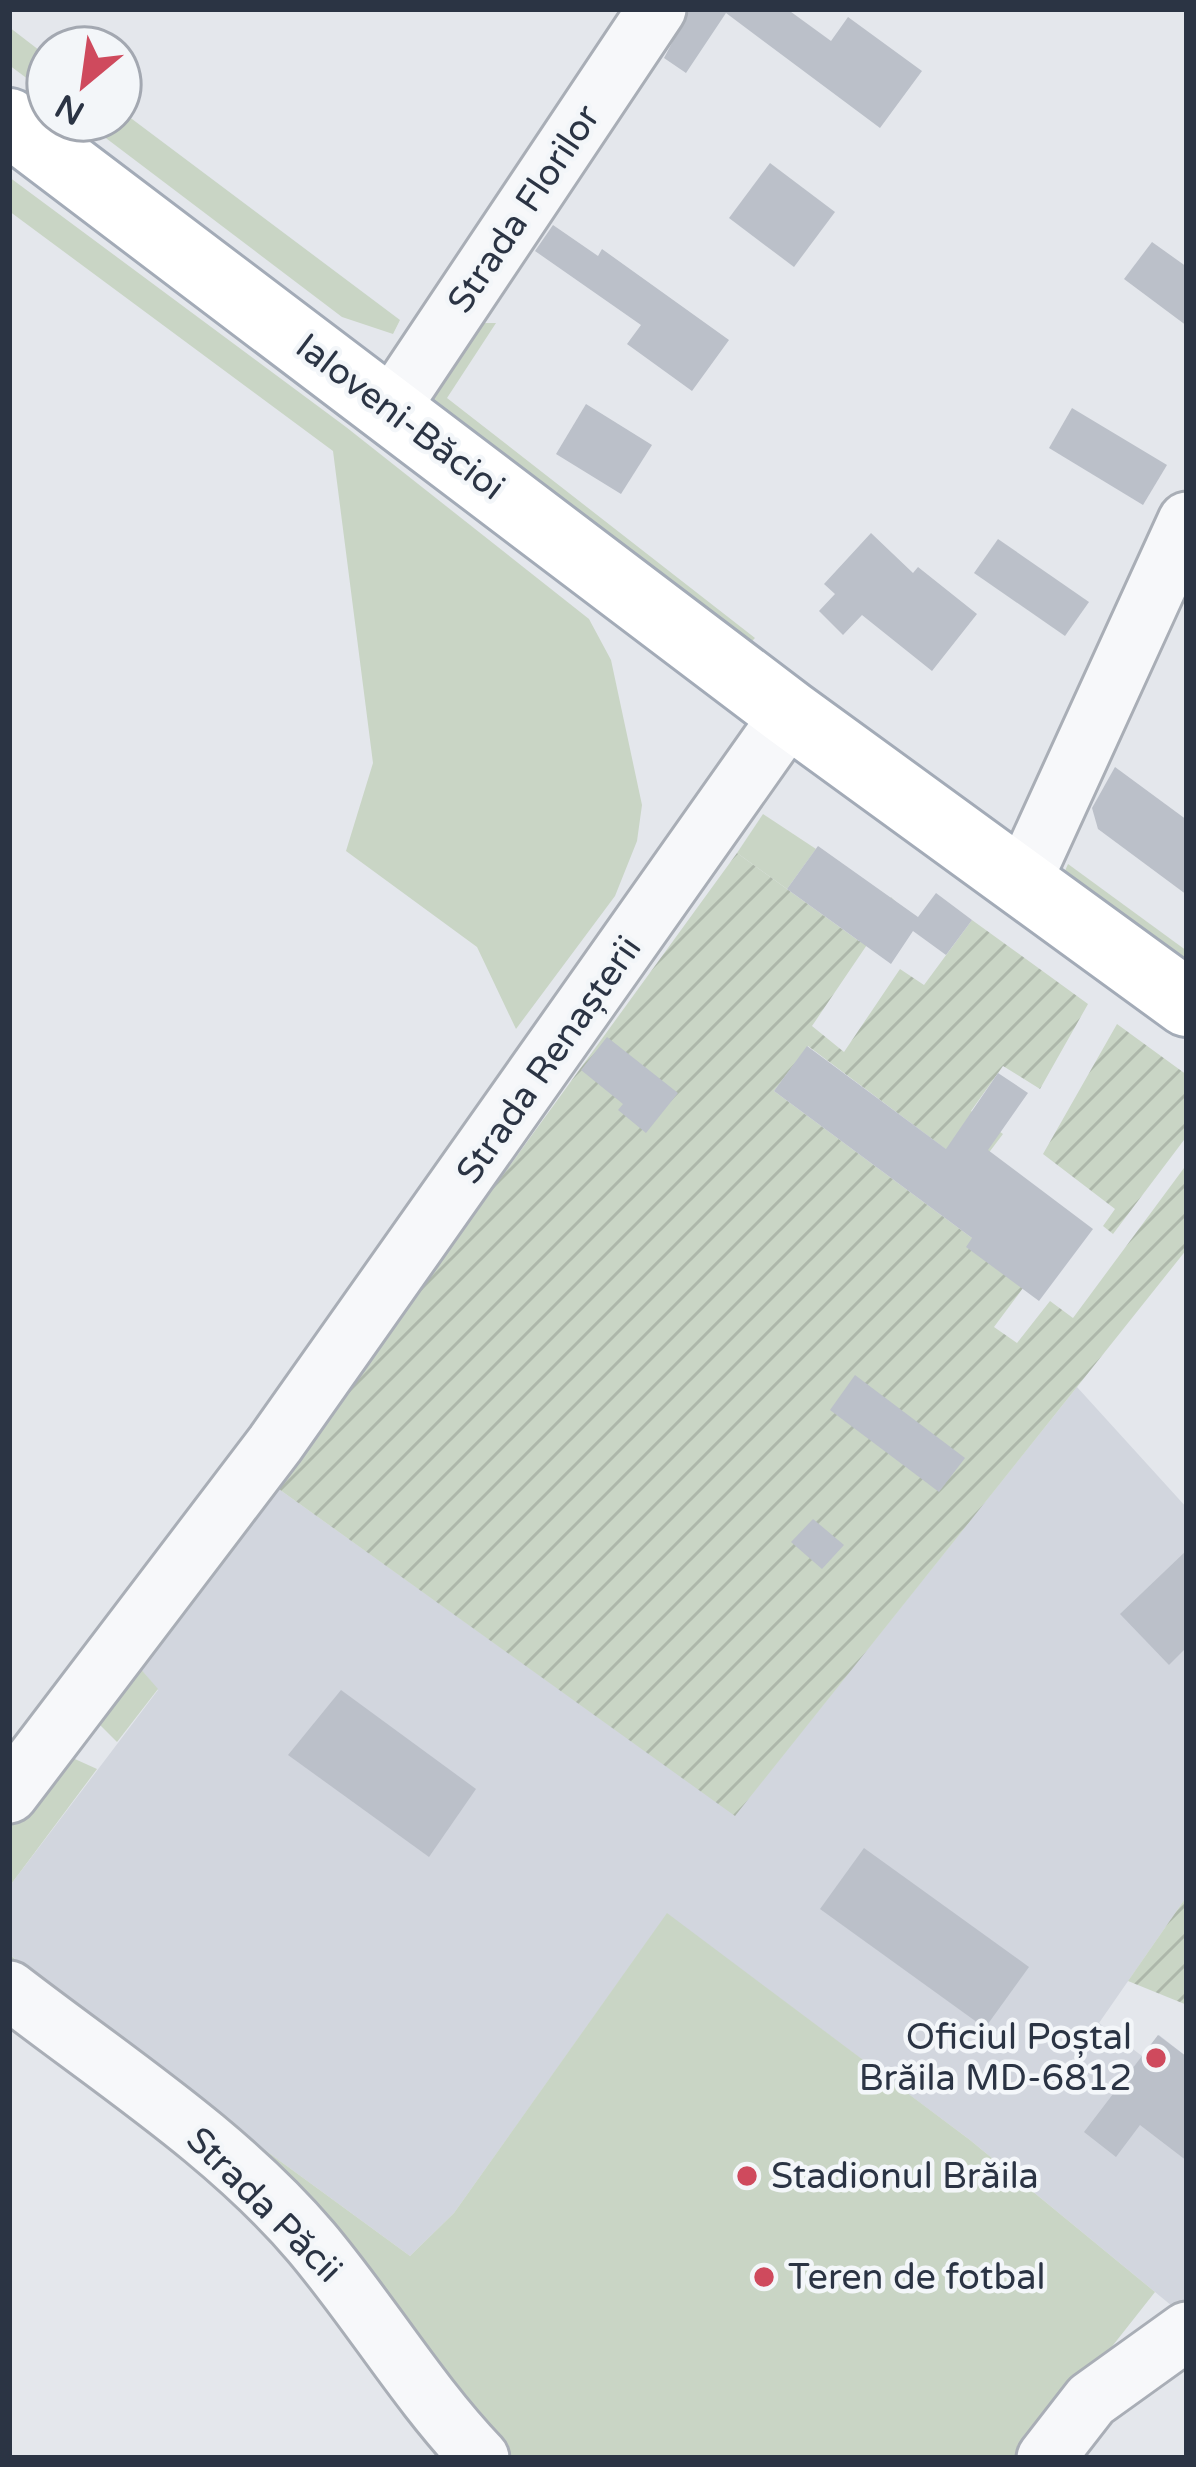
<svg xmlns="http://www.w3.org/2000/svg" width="1196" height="2467" font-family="'Varela Round',sans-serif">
<defs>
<pattern id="garden-furrows" width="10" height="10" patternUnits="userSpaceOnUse" patternTransform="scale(3)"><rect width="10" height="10" fill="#c9d5c5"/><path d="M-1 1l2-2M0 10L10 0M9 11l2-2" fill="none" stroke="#adb7aa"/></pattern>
</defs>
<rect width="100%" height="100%" fill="#e4e7ec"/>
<path fill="#d2d6de" d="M 1077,1387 L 1187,1508 L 1187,1896 L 1099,2023 L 1142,2056 L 1159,2035 L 1187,2057 L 1187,2311 L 1183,2315 L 970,2140 L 667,1914 L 454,2213 L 410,2256 L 90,2022 L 9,1954 L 9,1887 L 158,1690 L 139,1667 L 276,1487 L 735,1815 Z"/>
<g fill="#c9d5c5">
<path d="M 9,27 L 48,57 L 48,94 L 9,65 Z"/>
<path d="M 120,110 L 400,320 L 393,334 L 342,317 L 82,120 L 120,120 Z"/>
<path d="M 9,177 L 346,427 L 589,619 L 611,660 L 642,805 L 637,841 L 615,896 L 516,1029 L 477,947 L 346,851 L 373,763 L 333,451 L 9,211 Z"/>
<path d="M 483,323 L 496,323 L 447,398 L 755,638 L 745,648 L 426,395 Z"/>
<path d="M 763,814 L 816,849 L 787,889 L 737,853 Z"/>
<path d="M 1068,864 L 1187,951 L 1187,974 L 1061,880 Z"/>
<path d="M 139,1667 L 158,1689 L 117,1742 L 97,1722 Z"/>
<path d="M 66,1755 L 97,1769 L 9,1887 L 9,1828 Z"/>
<path d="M 667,1913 L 970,2140 L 1155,2292 L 1024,2458 L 493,2458 L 9,1972 L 9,1954 L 90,2022 L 410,2256 L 454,2213 Z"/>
</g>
<g fill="url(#garden-furrows)">
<path d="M 737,853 L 859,941 L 891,897 L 896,902 L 812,1026 L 844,1052 L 900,969 L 924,985 L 972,920 L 1088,1004 L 1040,1089 L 1003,1066 L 971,1111 L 1003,1134 L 975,1171 L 808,1046 L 774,1091 L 972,1238 L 1023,1288 L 994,1327 L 1017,1343 L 1050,1301 L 1073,1318 L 1184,1168 L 1187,1249 L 735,1816 L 276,1487 Z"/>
<path d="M 1117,1024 L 1187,1075 L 1187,1136 L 1113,1234 L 1103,1226 L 1115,1209 L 1043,1154 Z"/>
<path d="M 1187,1896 L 1187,2005 L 1128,1981 Z"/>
</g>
<g fill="#bbc0c9">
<path d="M 690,9 L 787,9 L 831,41 L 848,17 L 922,71 L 880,128 L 726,13 L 686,73 L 664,58 Z"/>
<path d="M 770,163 L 835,212 L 794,267 L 729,218 Z"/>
<path d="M 553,225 L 598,256 L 602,249 L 729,340 L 692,391 L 627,344 L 641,325 L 535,251 Z"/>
<path d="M 1152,242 L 1187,267 L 1187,326 L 1124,279 Z"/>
<path d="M 586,404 L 652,445 L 621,494 L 556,454 Z"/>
<path d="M 1072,408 L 1167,465 L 1143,505 L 1049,448 Z"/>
<path d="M 871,533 L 913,573 L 918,567 L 977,614 L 932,671 L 862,615 L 843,635 L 819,611 L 835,594 L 824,584 Z"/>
<path d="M 998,539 L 1089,602 L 1065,636 L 974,573 Z"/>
<path d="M 1115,767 L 1187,820 L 1187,895 L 1098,829 L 1092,808 Z"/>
<path d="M 818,846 L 918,917 L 936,893 L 972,920 L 946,955 L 913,931 L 891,964 L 787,889 Z"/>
<path d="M 607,1037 L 678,1093 L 646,1133 L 618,1110 L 623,1104 L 581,1070 Z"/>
<path d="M 807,1046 L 946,1149 L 998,1073 L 1028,1093 L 988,1150 L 1093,1229 L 1039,1301 L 966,1247 L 972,1238 L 774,1091 Z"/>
<path d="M 855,1375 L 965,1458 L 939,1492 L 830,1410 Z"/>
<path d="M 813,1519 L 844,1545 L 822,1569 L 791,1542 Z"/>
<path d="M 1187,1550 L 1187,1647 L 1169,1665 L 1120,1614 Z"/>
<path d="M 341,1690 L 476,1789 L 429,1857 L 288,1755 Z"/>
<path d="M 864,1848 L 1029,1967 L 985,2028 L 820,1909 Z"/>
<path d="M 1158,2035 L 1187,2057 L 1187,2161 L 1140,2125 L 1116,2157 L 1084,2132 Z"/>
</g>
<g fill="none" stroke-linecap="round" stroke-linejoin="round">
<g stroke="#a9aeb6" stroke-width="63">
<g id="minor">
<path d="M 390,409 L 657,9"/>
<path d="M 1023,880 L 1187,521"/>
<path d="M 9,1794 L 275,1444 L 790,714"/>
<path d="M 9,1990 C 111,2069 227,2143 311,2242 C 370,2312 417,2392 480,2458"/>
<path d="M 1046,2458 L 1091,2400 L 1187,2331"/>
</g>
</g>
<g stroke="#a3abb7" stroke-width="72">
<path id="major" d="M 9,122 L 790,714 L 1187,1003"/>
</g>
<use href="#minor" stroke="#f7f8fa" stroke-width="57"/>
<use href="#major" stroke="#fff" stroke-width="66"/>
</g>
<g fill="#cf4a5d" stroke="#f3f6f9" stroke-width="4.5">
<circle cx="1156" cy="2058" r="12"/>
<circle cx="747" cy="2176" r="12"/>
<circle cx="764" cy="2277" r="12"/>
</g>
<g text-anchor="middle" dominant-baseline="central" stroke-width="9" stroke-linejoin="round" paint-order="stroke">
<g font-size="36" fill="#2b3444" stroke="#f3f6f9">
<text transform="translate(524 209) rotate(-56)">Strada Florilor</text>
<text transform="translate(400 417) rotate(37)">Ialoveni-Băcioi</text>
<text transform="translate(549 1060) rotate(-55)">Strada Renașterii</text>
<text transform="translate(264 2205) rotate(45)">Strada Păcii</text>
</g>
<g font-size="36" fill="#2b3444" stroke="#f3f6f9" text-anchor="start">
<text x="1132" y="2037" text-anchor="end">Oficiul Poștal<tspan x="1132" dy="41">Brăila MD-6812</tspan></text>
<text x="771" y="2176">Stadionul Brăila</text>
<text x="788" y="2277">Teren de fotbal</text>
</g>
</g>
<rect width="1196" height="2467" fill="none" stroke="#2b3444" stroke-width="24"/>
<g transform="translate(84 84) rotate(209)"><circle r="57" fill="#f3f6f9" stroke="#a3a8b1" stroke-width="3"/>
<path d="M0-9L21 45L0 30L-21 45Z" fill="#cf4a5d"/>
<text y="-18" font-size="33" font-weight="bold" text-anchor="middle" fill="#2b3444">N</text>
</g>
</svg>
